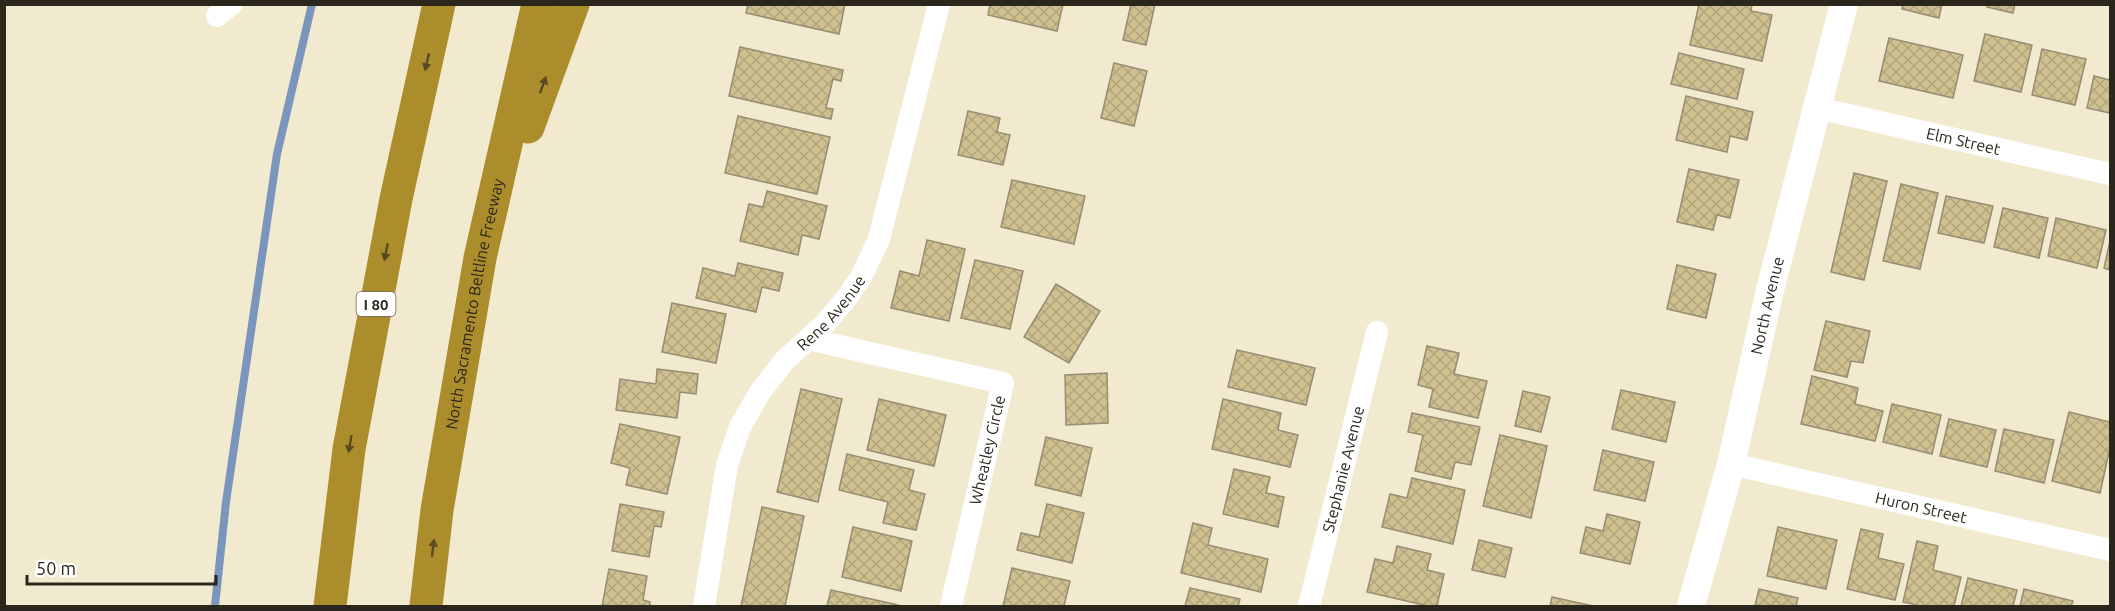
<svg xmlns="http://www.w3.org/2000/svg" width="2115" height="611" font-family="Ubuntu,sans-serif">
<defs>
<pattern id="building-cross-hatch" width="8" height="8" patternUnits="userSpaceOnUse" patternTransform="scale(1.5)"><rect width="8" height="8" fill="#cfc090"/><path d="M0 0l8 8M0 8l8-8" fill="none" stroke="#b2a57c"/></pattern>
</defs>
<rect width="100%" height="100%" fill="#f2eace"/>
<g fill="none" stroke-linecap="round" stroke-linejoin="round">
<path stroke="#7a96bd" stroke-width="8" d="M 215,606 L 226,502 L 277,154 L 312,4"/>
</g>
<g fill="url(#building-cross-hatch)" stroke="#958d74" stroke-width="1.5">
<path d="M 748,4 L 845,4 L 839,34 L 746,13 Z"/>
<path d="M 990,4 L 1063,4 L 1057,31 L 988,15 Z"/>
<path d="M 1131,4 L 1155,4 L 1146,45 L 1123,40 Z"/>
<path d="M 1699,4 L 1752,4 L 1751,11 L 1772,15 L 1762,61 L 1690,45 Z"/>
<path d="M 1903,4 L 1942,4 L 1939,18 L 1902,9 Z"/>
<path d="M 1988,4 L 2015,4 L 2013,13 L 1987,7 Z"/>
<path d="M 1985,34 L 2032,45 L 2021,92 L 1974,81 Z"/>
<path d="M 1889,38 L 1963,55 L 1953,98 L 1879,81 Z"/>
<path d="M 740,47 L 843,70 L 841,81 L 833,79 L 826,108 L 833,109 L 831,119 L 729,96 Z"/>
<path d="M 2042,49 L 2086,59 L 2075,105 L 2032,95 Z"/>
<path d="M 1679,53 L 1744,69 L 1737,99 L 1671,84 Z"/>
<path d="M 1114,63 L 1147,71 L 1134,126 L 1101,118 Z"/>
<path d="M 2094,76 L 2110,80 L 2110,113 L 2087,108 Z"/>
<path d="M 1686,96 L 1753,112 L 1747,140 L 1730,136 L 1727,152 L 1676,140 Z"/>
<path d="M 968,111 L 1000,118 L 997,132 L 1010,135 L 1003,165 L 958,155 Z"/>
<path d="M 738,116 L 830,137 L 817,194 L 725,173 Z"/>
<path d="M 1689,169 L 1739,180 L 1730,218 L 1717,215 L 1713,230 L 1677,222 Z"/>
<path d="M 1854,173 L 1887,181 L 1864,280 L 1831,272 Z"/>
<path d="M 1012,180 L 1085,196 L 1074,244 L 1001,227 Z"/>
<path d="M 1901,184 L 1938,193 L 1920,269 L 1883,261 Z"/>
<path d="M 767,191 L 827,206 L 819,239 L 802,235 L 798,255 L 740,241 L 749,204 L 763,207 Z"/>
<path d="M 1946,196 L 1993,206 L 1984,243 L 1938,233 Z"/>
<path d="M 2003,208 L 2048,218 L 2039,258 L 1994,247 Z"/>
<path d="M 2056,218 L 2106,230 L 2097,268 L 2048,256 Z"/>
<path d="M 927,240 L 965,249 L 949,321 L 891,308 L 900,271 L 919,276 Z"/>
<path d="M 2110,241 L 2110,270 L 2104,268 Z"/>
<path d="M 975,260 L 1023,271 L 1010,329 L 961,318 Z"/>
<path d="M 738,263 L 783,273 L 779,291 L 762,287 L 756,312 L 696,298 L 703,268 L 735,276 Z"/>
<path d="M 1677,265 L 1716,274 L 1706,318 L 1667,309 Z"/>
<path d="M 1056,284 L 1100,311 L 1069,363 L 1024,337 Z"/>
<path d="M 672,303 L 726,314 L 716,363 L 662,352 Z"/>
<path d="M 1826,321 L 1870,331 L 1863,363 L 1851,361 L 1847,377 L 1814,370 Z"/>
<path d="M 1427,346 L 1459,353 L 1454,374 L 1487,381 L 1478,418 L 1429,407 L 1433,389 L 1418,385 Z"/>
<path d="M 1237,350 L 1315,368 L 1306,405 L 1228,387 Z"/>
<path d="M 657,369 L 698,374 L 696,394 L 680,392 L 677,418 L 616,410 L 620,379 L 656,384 Z"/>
<path d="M 1107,373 L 1108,423 L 1066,425 L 1065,375 Z"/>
<path d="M 1812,376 L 1858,388 L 1855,404 L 1883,411 L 1875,441 L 1801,424 Z"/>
<path d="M 801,389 L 842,399 L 818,502 L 777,492 Z"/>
<path d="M 1621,390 L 1675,402 L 1666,442 L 1612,429 Z"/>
<path d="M 1523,391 L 1550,397 L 1541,432 L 1515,426 Z"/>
<path d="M 879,399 L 946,415 L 934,466 L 867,450 Z"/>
<path d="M 1223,399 L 1281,413 L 1278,430 L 1298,435 L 1290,467 L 1212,449 Z"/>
<path d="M 1892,404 L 1941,415 L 1932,454 L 1883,442 Z"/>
<path d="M 2069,412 L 2110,422 L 2110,448 L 2100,493 L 2052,481 Z"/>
<path d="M 1412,413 L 1480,427 L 1471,465 L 1455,462 L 1451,479 L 1415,471 L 1423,435 L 1408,432 Z"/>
<path d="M 1949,419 L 1996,430 L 1987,467 L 1940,456 Z"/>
<path d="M 620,424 L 680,437 L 667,494 L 626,485 L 630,468 L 611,463 Z"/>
<path d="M 2004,429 L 2054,440 L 2044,483 L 1995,471 Z"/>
<path d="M 1500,435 L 1547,446 L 1531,518 L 1483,506 Z"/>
<path d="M 1046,437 L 1092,448 L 1081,496 L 1035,485 Z"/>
<path d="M 1603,450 L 1654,462 L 1645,501 L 1594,490 Z"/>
<path d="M 847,454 L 914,470 L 909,490 L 925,494 L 916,530 L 883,523 L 888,502 L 839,490 Z"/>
<path d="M 1234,469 L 1270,477 L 1266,493 L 1284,497 L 1278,527 L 1223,514 Z"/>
<path d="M 1412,478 L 1465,490 L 1453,544 L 1382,527 L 1390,494 L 1407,498 Z"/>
<path d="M 620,504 L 664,512 L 661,527 L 654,526 L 649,557 L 612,551 Z"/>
<path d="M 1047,504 L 1084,513 L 1072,563 L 1017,550 L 1021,533 L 1039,537 Z"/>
<path d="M 762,507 L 804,516 L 785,606 L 741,606 Z"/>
<path d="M 1607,514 L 1640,522 L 1630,564 L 1580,553 L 1586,527 L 1603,531 Z"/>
<path d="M 1193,523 L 1212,528 L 1208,545 L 1268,559 L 1261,592 L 1181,573 Z"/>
<path d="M 853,527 L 912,541 L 901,591 L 842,577 Z"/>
<path d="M 1778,527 L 1837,540 L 1826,589 L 1767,576 Z"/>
<path d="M 1861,529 L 1883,534 L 1878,558 L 1904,564 L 1895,600 L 1847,589 Z"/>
<path d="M 1479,540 L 1512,548 L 1505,577 L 1472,570 Z"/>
<path d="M 1917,541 L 1938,546 L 1933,570 L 1961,577 L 1954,606 L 1921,606 L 1903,602 Z"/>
<path d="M 1397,546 L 1431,554 L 1427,570 L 1444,574 L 1437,606 L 1428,606 L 1367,592 L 1375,559 L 1393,563 Z"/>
<path d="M 1012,568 L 1070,581 L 1064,606 L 1003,606 Z"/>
<path d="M 609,569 L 647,576 L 643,600 L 650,602 L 650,606 L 602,606 Z"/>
<path d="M 1968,578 L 2017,590 L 2013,606 L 1961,606 Z"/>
<path d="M 1190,588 L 1240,599 L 1238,606 L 1185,606 Z"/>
<path d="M 1759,589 L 1798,598 L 1796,606 L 1755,606 Z"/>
<path d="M 2024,589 L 2073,601 L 2071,606 L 2020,606 Z"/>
<path d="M 831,590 L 898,605 L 897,606 L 827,606 Z"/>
<path d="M 1552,597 L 1593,606 L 1550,606 Z"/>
</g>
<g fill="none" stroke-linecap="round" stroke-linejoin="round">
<g stroke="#fff" stroke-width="22">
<path d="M 217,16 L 232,4"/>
<path id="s1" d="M 1817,108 L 2110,174"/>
<path d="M 808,339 L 1003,383 L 951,606"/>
<path id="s2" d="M 1731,464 L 2110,550"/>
<path id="s3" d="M 704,606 L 727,465 L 740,427 L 760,392 L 785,360 L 824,325 L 849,295 L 861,277 L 879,239 L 939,4"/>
<path id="s4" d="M 1309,606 L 1377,332"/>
</g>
<path stroke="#fff" stroke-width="28" id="s5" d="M 1691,606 L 1731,464 L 1771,286 L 1844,4"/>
<g stroke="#ab8d2b" stroke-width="33">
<path d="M 528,127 L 573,4"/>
<path d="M 330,606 L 349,449 L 396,199 L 439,4"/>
<path id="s6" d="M 426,606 L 437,510 L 480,258 L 538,4"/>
</g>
</g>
<defs><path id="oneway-solid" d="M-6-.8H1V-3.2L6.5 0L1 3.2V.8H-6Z" transform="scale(1.5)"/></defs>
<g fill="#584b22">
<use href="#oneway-solid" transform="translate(427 62) rotate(103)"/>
<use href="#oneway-solid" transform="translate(543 85) rotate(-70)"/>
<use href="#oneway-solid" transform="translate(386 252) rotate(101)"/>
<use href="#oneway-solid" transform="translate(350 444) rotate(100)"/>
<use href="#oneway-solid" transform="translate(433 548) rotate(-83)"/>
</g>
<g text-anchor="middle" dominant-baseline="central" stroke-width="4.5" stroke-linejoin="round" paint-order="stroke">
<rect fill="#fff" stroke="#6b6861" stroke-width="1.5" x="356.5" y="292" width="39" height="24" rx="4.5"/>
<g font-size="15" font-weight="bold" fill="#2b271d">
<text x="376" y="304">I 80</text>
</g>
<g font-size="16" fill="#2b271d" stroke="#fff">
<text stroke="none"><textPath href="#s1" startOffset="150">Elm Street</textPath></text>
<text stroke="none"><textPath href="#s6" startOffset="306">North Sacramento Beltline Freeway</textPath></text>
<text stroke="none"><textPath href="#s5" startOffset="310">North Avenue</textPath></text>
<text stroke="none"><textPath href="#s3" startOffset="330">Rene Avenue</textPath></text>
<text transform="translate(987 450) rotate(-77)">Wheatley Circle</text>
<text stroke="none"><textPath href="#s4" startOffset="141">Stephanie Avenue</textPath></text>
<text stroke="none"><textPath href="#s2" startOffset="195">Huron Street</textPath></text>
</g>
</g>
<rect width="2115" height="611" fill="none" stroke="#2b271d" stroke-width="12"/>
<path d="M27 575v9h189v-9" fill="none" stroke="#2b271d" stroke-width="3"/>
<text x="36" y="575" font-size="18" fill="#2b271d" stroke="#ffffff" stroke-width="4.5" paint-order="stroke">50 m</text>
</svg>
